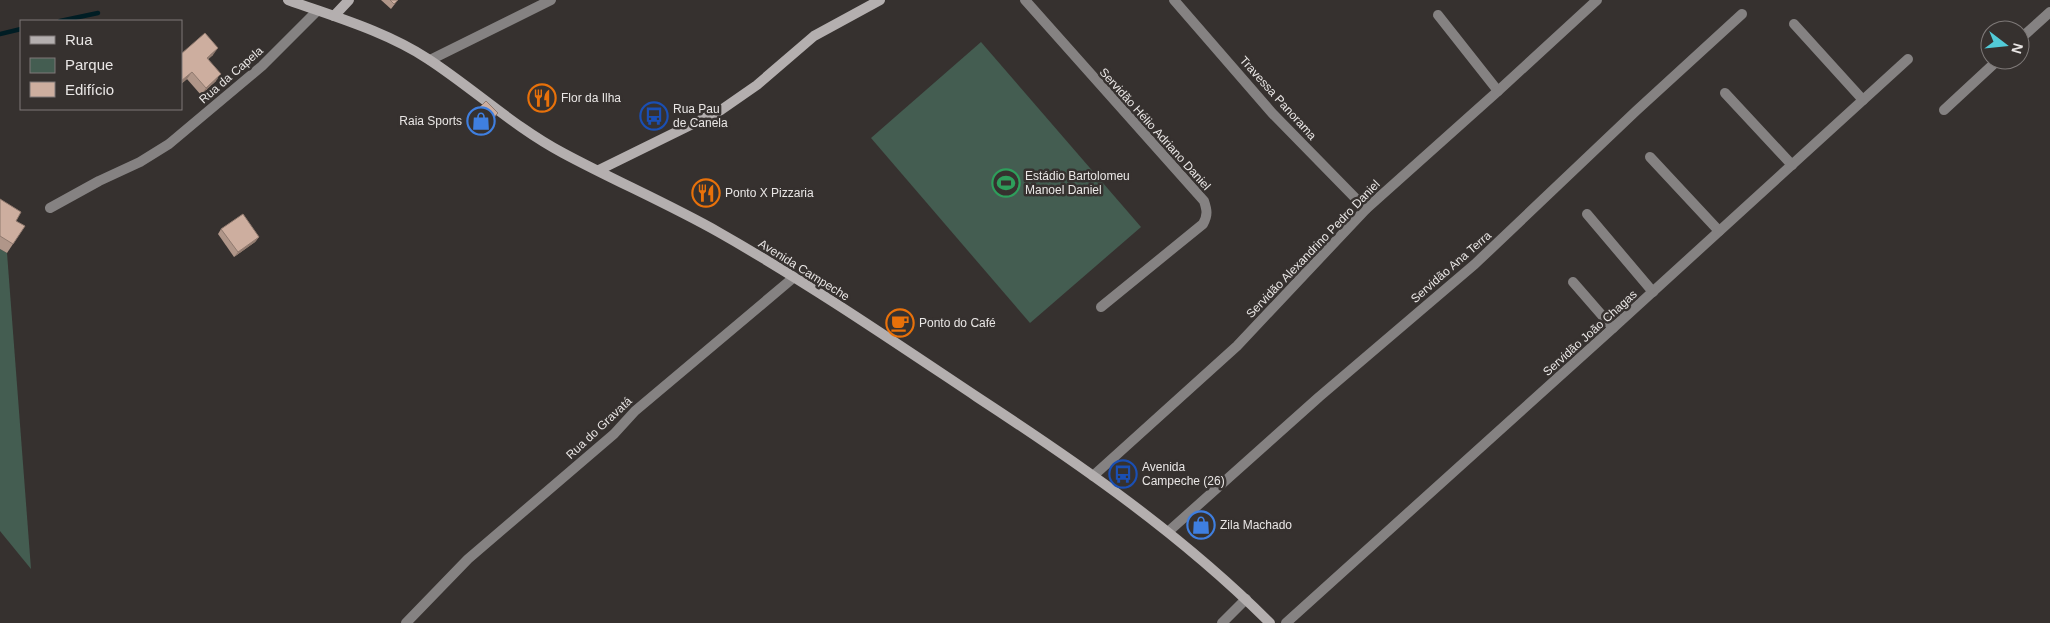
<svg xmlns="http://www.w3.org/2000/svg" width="2050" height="623" font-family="Helvetica,sans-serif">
<rect width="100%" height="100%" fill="#36312f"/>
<g fill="#445d51">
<path d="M 981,42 L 1141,227 L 1030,323 L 871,138 Z"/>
<path d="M 0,249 L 7,253 L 31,569 L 0,531 Z"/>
</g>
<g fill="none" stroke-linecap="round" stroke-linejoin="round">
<g stroke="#001d24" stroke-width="4.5">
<path d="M 60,21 L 98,13"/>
<path d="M 0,34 L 21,29"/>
</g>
<g stroke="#858282" stroke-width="10">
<path d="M 1025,0 L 1204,201 C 1207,210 1208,215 1203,224 L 1101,307"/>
<path d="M 1174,0 L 1272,113 L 1366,209"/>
<path d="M 1438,15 L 1498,91"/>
<path d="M 1794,24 L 1863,100"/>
<path d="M 2020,39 L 2050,12"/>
<path d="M 430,60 L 551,0"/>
<path d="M 1725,93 L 1792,165"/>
<path d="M 1944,110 L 1998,60"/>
<path d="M 1650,157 L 1719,231"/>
<path d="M 50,208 L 99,181 L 140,162 L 169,144 L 262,66 L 317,11"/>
<path d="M 1587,214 L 1653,292"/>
<path d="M 1573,282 L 1613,328"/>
<path d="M 1093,476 L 1237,346 L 1366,209 L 1498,91 L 1597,0"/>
<path d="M 1169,531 L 1319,397 L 1475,264 L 1636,111 L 1742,14"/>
<path d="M 406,623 L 468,559 L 614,434 L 635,411 L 793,278"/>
<path d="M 1222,623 L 1246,599"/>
<path d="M 1286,623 L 1613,328 L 1908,59"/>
</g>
<g stroke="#b4afaf" stroke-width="10">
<path d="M 288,0 C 335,17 385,31 428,59 C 474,89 514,127 563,153 C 615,181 669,204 720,233 C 808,283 893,341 977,397 C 1081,465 1182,535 1270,623"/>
<path d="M 334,16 L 349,0"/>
<path d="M 599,170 L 721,110 L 757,85 L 814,36 L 880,0"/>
</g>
</g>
<g fill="#b09689">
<path d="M 381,0 L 398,0 L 391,9 Z"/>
<path d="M 181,54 L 213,55 L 208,59 L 216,81 L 201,95 L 187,79 L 181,84 Z"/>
<path d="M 473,114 L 493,120 L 480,133 L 468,121 Z"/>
<path d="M 0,199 L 16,221 L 13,244 L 7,253 L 0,249 Z"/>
<path d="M 221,229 L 259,237 L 255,242 L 234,257 L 218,234 Z"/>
</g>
<g fill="#907a6f">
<path d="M 218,48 L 213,55 L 202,65 L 207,58 Z"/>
<path d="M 192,72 L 187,79 L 181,84 L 181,81 Z"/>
<path d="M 221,74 L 216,81 L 201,95 L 206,88 Z"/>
<path d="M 498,113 L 493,120 L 480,133 L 485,126 Z"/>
<path d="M 259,237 L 255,242 L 234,257 L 238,252 Z"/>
</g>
<g fill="#cdae9f" stroke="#907a6f">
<path d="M 390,0 L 398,0 L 394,4 Z"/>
<path d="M 205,33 L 218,48 L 207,58 L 221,74 L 206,88 L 192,72 L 181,81 L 181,54 Z"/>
<path d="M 486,101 L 498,113 L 485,126 L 473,114 Z"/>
<path d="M 0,199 L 21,212 L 16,221 L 25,226 L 13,244 L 0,236 Z"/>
<path d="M 243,214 L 259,237 L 238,252 L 221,229 Z"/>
</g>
<defs>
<g id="restaurant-ring" transform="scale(1.4375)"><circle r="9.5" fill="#36312f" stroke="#e8710a" stroke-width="1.5"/><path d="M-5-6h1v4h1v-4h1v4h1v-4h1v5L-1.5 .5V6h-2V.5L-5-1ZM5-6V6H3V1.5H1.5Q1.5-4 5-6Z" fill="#e8710a"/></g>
<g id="bus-ring" transform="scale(1.4375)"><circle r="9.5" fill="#36312f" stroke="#1a4fb4" stroke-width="1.5"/><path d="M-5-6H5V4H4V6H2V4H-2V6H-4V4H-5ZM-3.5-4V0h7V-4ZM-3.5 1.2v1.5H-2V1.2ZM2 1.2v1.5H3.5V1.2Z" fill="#1a4fb4"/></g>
<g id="shop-ring" transform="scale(1.4375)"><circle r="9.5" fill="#36312f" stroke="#3f7fe0" stroke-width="1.5"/><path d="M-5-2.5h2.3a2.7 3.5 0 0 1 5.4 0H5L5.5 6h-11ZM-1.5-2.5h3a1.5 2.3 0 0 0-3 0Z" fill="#3f7fe0"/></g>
<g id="stadium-ring" transform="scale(1.4375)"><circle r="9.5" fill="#36312f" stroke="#2e9e5b" stroke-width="1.5"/><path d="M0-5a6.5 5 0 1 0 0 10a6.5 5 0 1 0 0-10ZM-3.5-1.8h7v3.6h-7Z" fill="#2e9e5b"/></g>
<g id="cafe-ring" transform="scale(1.4375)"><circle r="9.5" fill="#36312f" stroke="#e8710a" stroke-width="1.5"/><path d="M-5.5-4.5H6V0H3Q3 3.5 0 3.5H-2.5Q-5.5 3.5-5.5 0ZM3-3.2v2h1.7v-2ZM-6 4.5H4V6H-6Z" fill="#e8710a"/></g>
</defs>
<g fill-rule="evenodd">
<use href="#restaurant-ring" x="542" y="98"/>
<use href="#bus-ring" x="654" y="116"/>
<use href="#shop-ring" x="481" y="121"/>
<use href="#stadium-ring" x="1006" y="183"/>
<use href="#restaurant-ring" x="706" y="193"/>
<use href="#cafe-ring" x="900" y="323"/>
<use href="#bus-ring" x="1123" y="474"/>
<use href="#shop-ring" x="1201" y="525"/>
</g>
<g text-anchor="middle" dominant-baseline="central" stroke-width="5" stroke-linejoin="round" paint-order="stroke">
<g font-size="12" fill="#e9e6e5" stroke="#36312f">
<text transform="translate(231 75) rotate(-41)">Rua da Capela</text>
<text transform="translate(1278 98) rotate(48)">Travessa Panorama</text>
<text transform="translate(1155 129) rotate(48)">Servidão Hélio Adriano Daniel</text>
<text transform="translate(1313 249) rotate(-46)">Servidão Alexandrino Pedro Daniel</text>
<text transform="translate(1451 267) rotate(-41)">Servidão Ana Terra</text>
<text transform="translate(804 270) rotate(32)">Avenida Campeche</text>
<text transform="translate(1590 333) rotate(-42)">Servidão João Chagas</text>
<text transform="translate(599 428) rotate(-43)">Rua do Gravatá</text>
</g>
<g font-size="12" fill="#e9e6e5" stroke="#36312f" text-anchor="start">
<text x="561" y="98">Flor da Ilha</text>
<text x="673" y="109">Rua Pau<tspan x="673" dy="14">de Canela</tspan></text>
<text x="462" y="121" text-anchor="end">Raia Sports</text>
<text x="1025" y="176">Estádio Bartolomeu<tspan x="1025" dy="14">Manoel Daniel</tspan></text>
<text x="725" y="193">Ponto X Pizzaria</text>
<text x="919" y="323">Ponto do Café</text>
<text x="1142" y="467">Avenida<tspan x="1142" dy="14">Campeche (26)</tspan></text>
<text x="1220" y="525">Zila Machado</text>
</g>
</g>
<rect x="20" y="20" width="162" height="90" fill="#36312f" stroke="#7e7978"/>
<rect x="30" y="36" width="25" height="8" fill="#b4afaf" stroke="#7e7978"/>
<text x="65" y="45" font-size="15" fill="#e9e6e5">Rua</text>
<rect x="30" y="58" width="25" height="15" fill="#445d51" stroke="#7e7978"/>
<text x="65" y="70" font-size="15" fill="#e9e6e5">Parque</text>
<rect x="30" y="82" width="25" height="15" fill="#cdae9f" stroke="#7e7978"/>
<text x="65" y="95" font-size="15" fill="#e9e6e5">Edifício</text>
<g transform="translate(2005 45) rotate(106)"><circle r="24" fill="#36312f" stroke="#7e7978"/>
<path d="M0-4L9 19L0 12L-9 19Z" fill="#52cbd8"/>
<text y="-8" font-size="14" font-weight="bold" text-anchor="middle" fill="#e9e6e5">N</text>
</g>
</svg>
